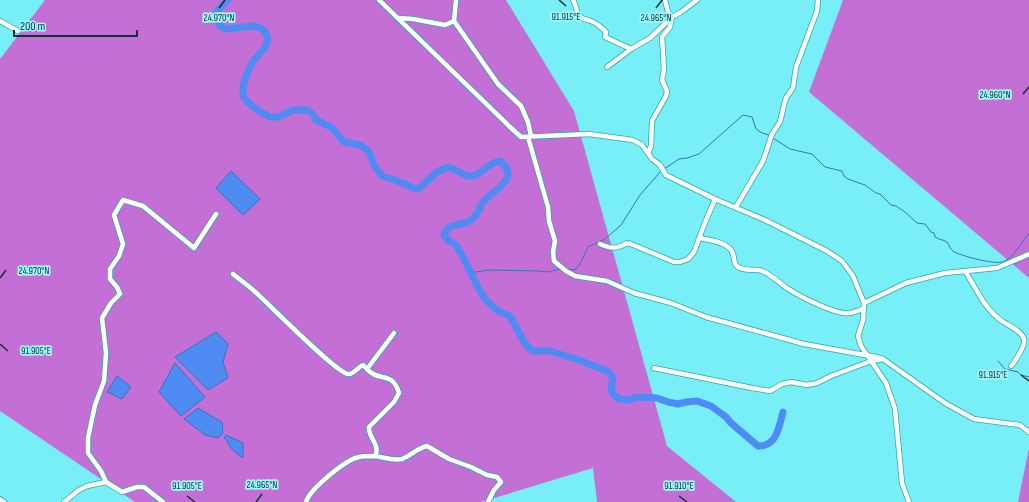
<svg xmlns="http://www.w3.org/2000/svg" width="1029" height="502" font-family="'Sofia Sans Condensed',sans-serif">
<rect width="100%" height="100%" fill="#78eff6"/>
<g fill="#c46fd5">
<path d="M 45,0 L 506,0 L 574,111 L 667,446 L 736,502 L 597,502 L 593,468 L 481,502 L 135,502 L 0,411 L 0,59 Z"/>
<path d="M 843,0 L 1029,0 L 1029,278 L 809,92 Z"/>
<path d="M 1029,448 L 1029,502 L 1018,502 Z"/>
</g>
<g fill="#4e8bf3" stroke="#3a71ba">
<path d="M 231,171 L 260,199 L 243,215 L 216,188 Z"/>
<path d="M 216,332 L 228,344 L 223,362 L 228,378 L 208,390 L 175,357 Z"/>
<path d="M 175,363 L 205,397 L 181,416 L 159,392 Z"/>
<path d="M 117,376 L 131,387 L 122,399 L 107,392 Z"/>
<path d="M 198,408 L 222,422 L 223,433 L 218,438 L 205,435 L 184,419 Z"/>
<path d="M 226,435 L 243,443 L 243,458 C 237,453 228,448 227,440 L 224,438 Z"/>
</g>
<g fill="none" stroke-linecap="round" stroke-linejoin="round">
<g stroke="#3a71ba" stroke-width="1">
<path d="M 773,138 L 790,149 L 812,154 L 825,167 L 842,171 L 844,176 L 848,179 L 865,185 L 876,193 L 880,194 L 891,205 L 896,206 L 905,212 L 917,223 L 925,224 L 931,232 L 934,233 L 935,237 C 938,239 944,240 947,242 C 949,245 950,249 954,252 C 963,256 997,266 1005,261 C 1015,256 1022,241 1029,233"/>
<path d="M 664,169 L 679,159 L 687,158 L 699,154 L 743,115 L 752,117 L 756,129 L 762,133 L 769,135"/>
<path d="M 567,269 L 575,270 L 580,264 L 588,247 L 605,239 L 621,225 L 640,195 L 661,171"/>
<path d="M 471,272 L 476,272 L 489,270 L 539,271 L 548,272 L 560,269"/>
<path d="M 998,361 L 1005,369 L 1018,372 L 1021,375 L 1029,377"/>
</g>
<path stroke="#4e8bf3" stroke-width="7" d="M 228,0 L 217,11 L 216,17 L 220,26 L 226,29 L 252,26 L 261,28 L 266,33 L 268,39 L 264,49 L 253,61 L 246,76 L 243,86 L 243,95 L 247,102 L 262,113 L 271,117 L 278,117 L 293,110 L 308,110 L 312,113 L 316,120 L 331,127 L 344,142 L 360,145 L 366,149 L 369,152 L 374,165 L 382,176 L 403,183 L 413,188 L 418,189 C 427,183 434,171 446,168 C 456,166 464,180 475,175 C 484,171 489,163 500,161 C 521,178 495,189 484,201 C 478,208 478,217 469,221 C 461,226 446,223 444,235 L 448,240 L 456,245 L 461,253 L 480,291 L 486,300 L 498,311 L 510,316 L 524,342 L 528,347 L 533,351 L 550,351 L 576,359 L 607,371 C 618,379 609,383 612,392 C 613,395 617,397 619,399 L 629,400 L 637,397 L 657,398 L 668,402 L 678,404 L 686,402 L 697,401 L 711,406 L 726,417 L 731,423 L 758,446 C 777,447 779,426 783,412"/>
<g stroke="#24aab1" stroke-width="6">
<g id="minor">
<path d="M 379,0 L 509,126 L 521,137 L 589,134 L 633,140 L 642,145 L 652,159 L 660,165 L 666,175 L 715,199 L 765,220 L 827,251 L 842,261 L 853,276 L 864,303 L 863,320 L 858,336 L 861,346 L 886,383 L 895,409 L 902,483 L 909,502"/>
<path d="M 573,0 C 577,6 575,12 581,17 C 584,20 590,20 593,22 C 598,24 602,28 606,32 L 605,37 L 631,49"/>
<path d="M 398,18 L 413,19 L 445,25 L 454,21 L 498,84 L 521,106 L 528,122 L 531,136"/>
<path d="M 0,21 L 18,31"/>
<path d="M 454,21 L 456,0"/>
<path d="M 607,67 L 631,49 L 650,38 L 672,17 L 668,12 L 665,0"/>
<path d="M 528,137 L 548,207 L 549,221 L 555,241 L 553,252 L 554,261 L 566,271 L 575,276 L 607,281 L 634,293 L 671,303 L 706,317 L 804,344 L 876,357 L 883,359 L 945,403 L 974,419 L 1020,425 L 1029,432"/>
<path d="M 648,153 L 651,146 L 652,121 L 666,96 L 667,91 L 662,80 L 664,69 L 662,37 L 670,27 L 672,17 L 681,12 L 697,0"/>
<path d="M 736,207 L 763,161 L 772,134 L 780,122 L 784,105 L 786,98 L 793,88 L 796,67 L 817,11 L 818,0"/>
<path d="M 699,238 C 709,240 730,242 733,254 C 735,259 733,264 738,267 C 746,272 755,268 762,271 C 771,274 779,283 787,288 C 799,296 835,315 849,313 C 853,313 859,310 863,309"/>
<path d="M 600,244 C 611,249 617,249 627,243 L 631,244 L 674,262 L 680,262 L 688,259 L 694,252 L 704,225 L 715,199"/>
<path d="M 965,271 C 976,288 985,310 1002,321 C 1009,326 1021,330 1024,339 C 1026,344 1015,362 1011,366"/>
<path d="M 233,274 C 239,279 246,284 252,289 C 266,301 336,373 348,374 C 353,375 358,367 363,365 L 367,369"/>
<path d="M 864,303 L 906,283 L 945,273 L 997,268 L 1029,254"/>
<path d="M 654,368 L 752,388 L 770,391 L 782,384 L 791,382 L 807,385 L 817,383 L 831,376 L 871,361 L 883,359"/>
<path d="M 375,456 C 381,445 368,438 369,427 L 394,402 L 399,393 C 392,370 379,383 367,369 L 394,333"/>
<path d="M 106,482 L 122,492 L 137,487 L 144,487 L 163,502"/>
<path d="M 0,499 L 4,502"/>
<path d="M 64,502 L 79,490 L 87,486 L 106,482 L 101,471 L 88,453 L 88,438 L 95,405 L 104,381 L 106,353 L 102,318 L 111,303 L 120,294 L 117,287 L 110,279 L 110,269 L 119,256 L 123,244 L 114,215 L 123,200 L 143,206 L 194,248 L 216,214"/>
<path d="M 306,502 C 310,489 345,460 359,457 C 363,456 370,456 374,456 C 384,457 392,461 402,459 C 411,456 417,448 427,446 L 449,459 L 471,467 L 487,475 L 497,477 L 501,482 L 494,490 L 488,502"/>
</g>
</g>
<use href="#minor" stroke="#fff" stroke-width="4.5"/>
</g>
<path fill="none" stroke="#0c3335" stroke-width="1.5" d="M 559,0 L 566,6M 219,8 L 225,0M 656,8 L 662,0M 1023,94 L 1029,87M 0,278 L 6,270M 0,344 L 8,351M 1021,375 L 1029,381M 187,496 L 195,502M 679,496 L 687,502M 256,502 L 262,494"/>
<g font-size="10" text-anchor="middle" fill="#0c3335" stroke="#9ff8fd" stroke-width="3.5" stroke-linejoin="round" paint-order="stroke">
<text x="566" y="20">91.915°E</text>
<text x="219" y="21">24.970°N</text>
<text x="656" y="21">24.965°N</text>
<text x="995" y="98">24.960°N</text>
<text x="34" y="274">24.970°N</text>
<text x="36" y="354">91.905°E</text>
<text x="993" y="378">91.915°E</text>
<text x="262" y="488">24.965°N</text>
<text x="187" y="489">91.905°E</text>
<text x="679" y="489">91.910°E</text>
</g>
<path d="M14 30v6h123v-6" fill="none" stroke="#0c3335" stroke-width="2"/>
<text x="20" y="30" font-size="12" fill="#0c3335" stroke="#9ff8fd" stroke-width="3" paint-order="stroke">200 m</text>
</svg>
